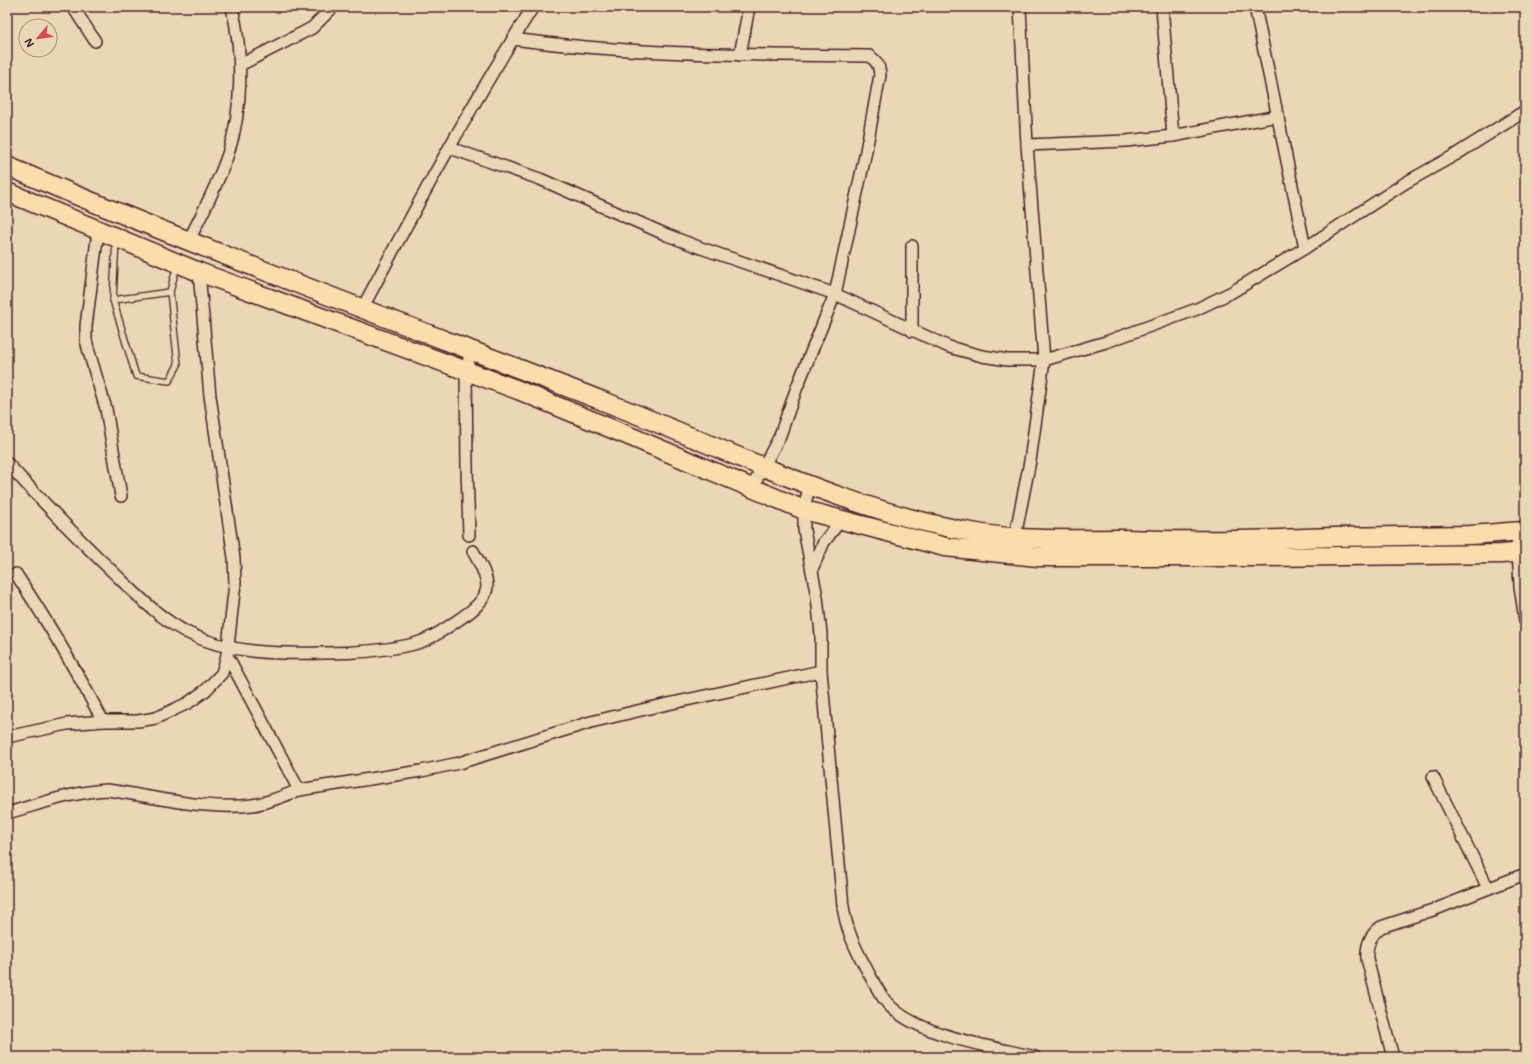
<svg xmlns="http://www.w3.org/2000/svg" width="1532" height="1064" font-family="Mali,sans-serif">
<rect width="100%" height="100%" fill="#ead7b5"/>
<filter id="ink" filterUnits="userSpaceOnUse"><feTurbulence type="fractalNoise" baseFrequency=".025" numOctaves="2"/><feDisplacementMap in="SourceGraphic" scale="8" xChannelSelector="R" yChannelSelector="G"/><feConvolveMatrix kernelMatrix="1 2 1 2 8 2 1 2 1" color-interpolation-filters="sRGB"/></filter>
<g filter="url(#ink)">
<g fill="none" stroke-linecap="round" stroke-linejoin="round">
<g stroke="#4a1f2b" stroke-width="8">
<g id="lane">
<path d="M 116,239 L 113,300 L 136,376 L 169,381 L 178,365 L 170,292 L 177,265"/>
<path d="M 113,300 L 170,292"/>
</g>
</g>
<g stroke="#4a1f2b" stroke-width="14">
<g id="street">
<path d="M 73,7 L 95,41"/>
<path d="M 1255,7 L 1305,248"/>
<path d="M 513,39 C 631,55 750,55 869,56 C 877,61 879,65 880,75 L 865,156 L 835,294 L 797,387 L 779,438 L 751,489"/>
<path d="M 740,55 L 749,7"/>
<path d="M 240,65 L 312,28 L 333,7"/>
<path d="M 1173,136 L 1278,116"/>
<path d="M 1027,145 L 1126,141 L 1173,136 L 1162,7"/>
<path d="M 450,148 L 540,179 L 667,235 L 701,248 L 835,294 L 949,347 L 982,356 L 1008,360 L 1044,360 L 1106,342 L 1197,309 L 1232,292 L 1305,248 L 1405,183 L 1455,155 L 1525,111"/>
<path d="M 98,231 L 86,326 L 86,340 L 89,352 L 106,409 L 121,496"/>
<path d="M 189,240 C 203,212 218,184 228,154 C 243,109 243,53 232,7"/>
<path d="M 912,246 L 912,331"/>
<path d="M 362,309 C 416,207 471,104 533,7"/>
<path d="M 7,463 C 42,501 77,538 114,573 C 137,595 160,619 188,633 C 230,654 278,654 324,653 C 353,653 382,651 410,645 C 429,641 445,629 461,618 C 471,612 487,599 487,586 C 487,574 478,561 473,551"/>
<path d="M 809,486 L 804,510 L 804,530 L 817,597 L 821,634 L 821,671 L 843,906 C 846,929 855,948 866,968 C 873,981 879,994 888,1004 C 917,1036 994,1047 1035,1057"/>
<path d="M 1517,532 L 1520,586 L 1525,620"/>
<path d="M 469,535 L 467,467 L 466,371 L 471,350"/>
<path d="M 1014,542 L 1030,461 L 1044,360 L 1027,145 L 1020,7"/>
<path d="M 812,569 L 824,542 L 841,520"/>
<path d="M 16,574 C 48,622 76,670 103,721"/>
<path d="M 227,655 L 299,790 L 421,771 L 459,763 L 591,722 L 654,707 L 821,671"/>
<path d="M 7,737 L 67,724 L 103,721 L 138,721 L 156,718 L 188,703 L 206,690 L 222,673 L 227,655 L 235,583 L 234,558 L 210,396 L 199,272"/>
<path d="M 1433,777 L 1488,888"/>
<path d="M 7,813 C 40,804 72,792 107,790 C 151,796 208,811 252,805 C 268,803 284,796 299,790"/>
<path d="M 1393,1057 L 1367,959 C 1366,945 1370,935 1381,927 L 1436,909 L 1525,874"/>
</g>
</g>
<g stroke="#4a1f2b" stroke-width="21">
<g id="primary">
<path d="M 7,166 C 205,251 407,325 608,403 C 732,451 850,513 983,534 C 1028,541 1073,539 1119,539 C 1156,540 1193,541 1230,540 C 1265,540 1299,538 1334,537 C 1379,536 1424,536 1469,535 C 1488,534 1506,532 1525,531"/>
<path d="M 7,192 L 199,272 L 518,390 L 634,438 L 804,510 L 945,547 L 1038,557 L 1258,557 L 1501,554 L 1525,552"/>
</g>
</g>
<use href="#lane" stroke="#ead7b5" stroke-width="5.5"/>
<use href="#street" stroke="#ead7b5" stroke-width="11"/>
<use href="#primary" stroke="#fbddab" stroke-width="18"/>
</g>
</g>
<rect width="1532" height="1064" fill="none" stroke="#ead7b5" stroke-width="24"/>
<rect x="12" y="12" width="1508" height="1040" fill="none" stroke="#4a1f2b" stroke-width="1.5" filter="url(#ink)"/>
<g transform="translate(38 38) rotate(241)"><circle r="19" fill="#ead7b5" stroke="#aa8d7e"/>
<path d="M0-3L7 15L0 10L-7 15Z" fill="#d1495b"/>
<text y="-6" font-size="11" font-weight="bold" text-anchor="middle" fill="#4a1f2b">N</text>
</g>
</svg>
